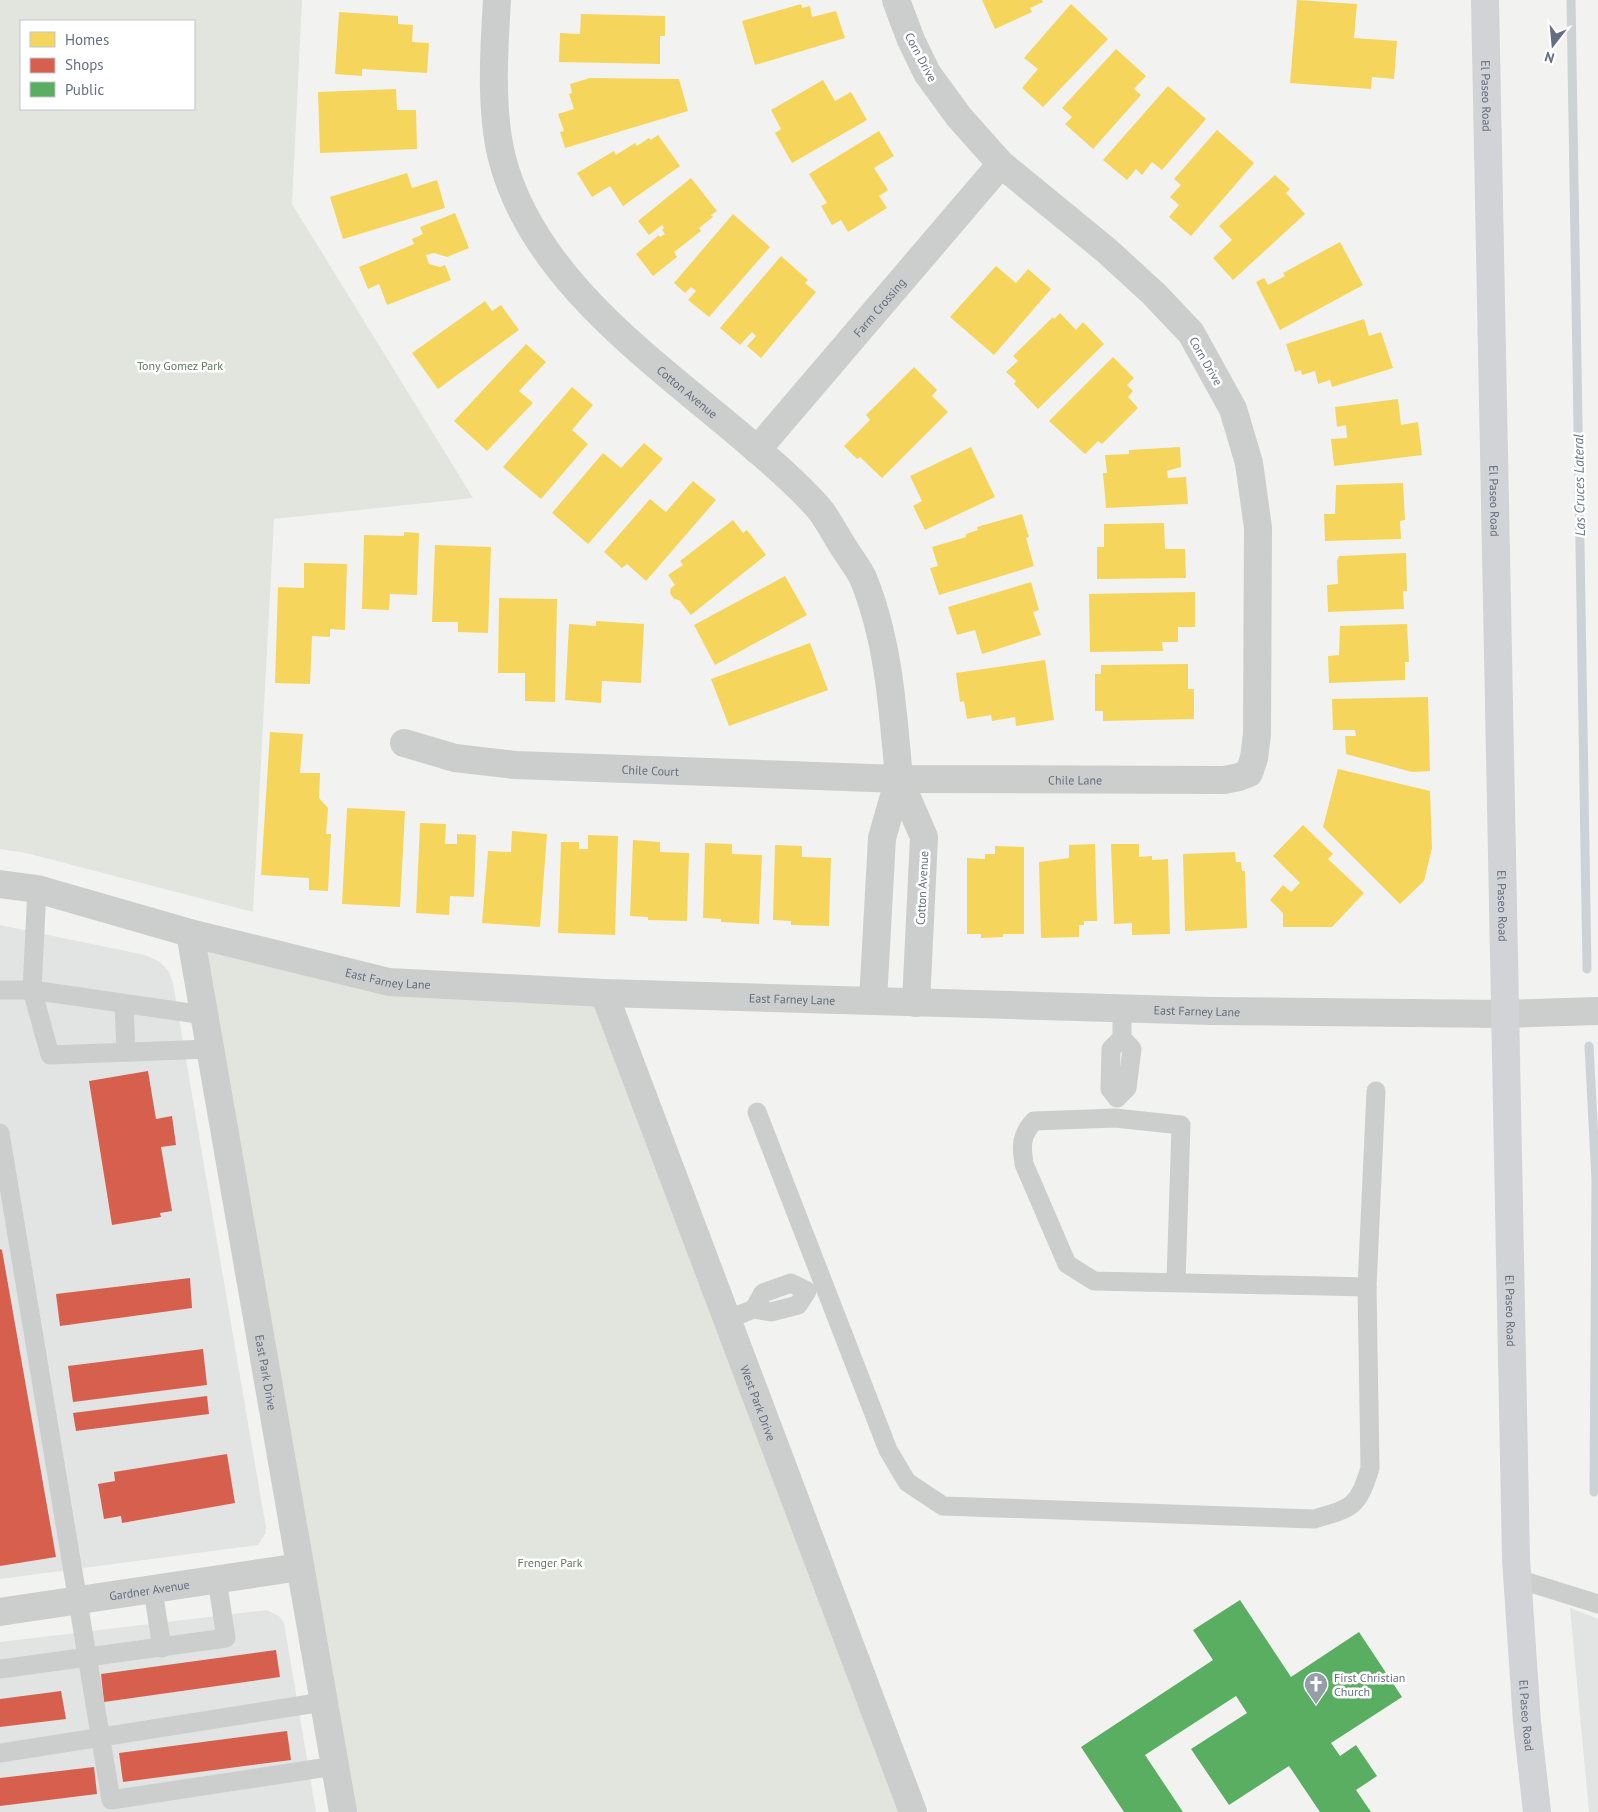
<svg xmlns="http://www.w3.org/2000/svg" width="1598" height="1812" font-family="'PT Sans',sans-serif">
<rect width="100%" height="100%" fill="#f2f3f0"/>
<g fill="#e2e4e3">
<path d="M 0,925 L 145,955 L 160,962 L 169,972 L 173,983 L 263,1511 L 266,1527 L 265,1534 L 258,1545 L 0,1579 Z"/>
<path d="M 1570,1608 L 1598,1619 L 1598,1812 L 1589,1812 Z"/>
<path d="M 266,1610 L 279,1616 L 284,1623 L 316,1812 L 0,1812 L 0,1642 Z"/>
</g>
<g fill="#e1e5de" fill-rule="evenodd">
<path d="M 0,0 L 302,0 L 292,204 L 473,498 L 274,519 L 253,912 L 26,853 L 0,849 ZM 194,21 L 194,109 L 21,109 L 21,21 Z"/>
<path d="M 190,933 L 389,982 L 604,993 L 908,1812 L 338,1812 Z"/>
</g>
<g fill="#f6d55c">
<path d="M 982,0 L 1042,0 L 1043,2 L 1030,8 L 1032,12 L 995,29 Z"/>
<path d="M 1297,0 L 1357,4 L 1354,38 L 1397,41 L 1394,79 L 1372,77 L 1371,89 L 1290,83 Z"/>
<path d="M 801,4 L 802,8 L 810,6 L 812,17 L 836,11 L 845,38 L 755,65 L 742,21 Z"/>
<path d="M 1071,4 L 1108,39 L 1043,107 L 1022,88 L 1038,69 L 1024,58 Z"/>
<path d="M 339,12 L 398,16 L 398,24 L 413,25 L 412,42 L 429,43 L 427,73 L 362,69 L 362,76 L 335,74 Z"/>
<path d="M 581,14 L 665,16 L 665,36 L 660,36 L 660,64 L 559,62 L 560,33 L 580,34 Z"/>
<path d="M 1116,49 L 1146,76 L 1134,89 L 1141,95 L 1093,149 L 1065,124 L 1072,117 L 1062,108 Z"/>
<path d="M 590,78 L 679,79 L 688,111 L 565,148 L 560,132 L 564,131 L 558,114 L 574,109 L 569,94 L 572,93 L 570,84 Z"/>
<path d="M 823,80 L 835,101 L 851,92 L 867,120 L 792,163 L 775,133 L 781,129 L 771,110 Z"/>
<path d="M 1168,86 L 1206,119 L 1162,170 L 1152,162 L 1142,175 L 1136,169 L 1127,180 L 1103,160 Z"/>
<path d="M 396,89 L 397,110 L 416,110 L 417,149 L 320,153 L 318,92 Z"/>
<path d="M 1217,130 L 1254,163 L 1191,236 L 1169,217 L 1179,205 L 1170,197 L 1181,185 L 1174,179 Z"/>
<path d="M 879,131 L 894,156 L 874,168 L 888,190 L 879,196 L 887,208 L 848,232 L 841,220 L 832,225 L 821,206 L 827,203 L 809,174 Z"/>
<path d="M 658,135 L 680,166 L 623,206 L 610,186 L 592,197 L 577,173 L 614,151 L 616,155 L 635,143 L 637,146 L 649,138 L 651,140 Z"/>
<path d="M 407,173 L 412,188 L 437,180 L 445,208 L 343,239 L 330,197 Z"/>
<path d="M 1275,175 L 1290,189 L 1286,193 L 1305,214 L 1233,280 L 1213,258 L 1232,240 L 1219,226 Z"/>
<path d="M 691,178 L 717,211 L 711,215 L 713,217 L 699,228 L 701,231 L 674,252 L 677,257 L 653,276 L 636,254 L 659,235 L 660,237 L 665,234 L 662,230 L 664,228 L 662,225 L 649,235 L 638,221 Z"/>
<path d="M 455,213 L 469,248 L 447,257 L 434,253 L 426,255 L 429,264 L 440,267 L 445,265 L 451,280 L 387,305 L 379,284 L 368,289 L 359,267 L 414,244 L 412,239 L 423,234 L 420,227 Z"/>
<path d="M 733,214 L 770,247 L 709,317 L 688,300 L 696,291 L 691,287 L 685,293 L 674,283 Z"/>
<path d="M 1340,242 L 1363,285 L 1280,330 L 1256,282 L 1264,278 L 1268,285 L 1285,276 L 1283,273 Z"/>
<path d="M 781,256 L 808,280 L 805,283 L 816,292 L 761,358 L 747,346 L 756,336 L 752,332 L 740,345 L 720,328 Z"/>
<path d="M 996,266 L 1016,283 L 1028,269 L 1051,289 L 994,355 L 950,317 Z"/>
<path d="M 485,301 L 492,311 L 501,305 L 519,330 L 438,389 L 412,353 Z"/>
<path d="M 1060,313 L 1076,330 L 1083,322 L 1104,344 L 1038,409 L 1014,384 L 1016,381 L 1006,372 L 1018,361 L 1013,356 L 1053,317 L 1054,319 Z"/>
<path d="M 1364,319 L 1369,336 L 1381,332 L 1393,368 L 1332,387 L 1330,380 L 1318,384 L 1315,371 L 1302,375 L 1301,370 L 1295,372 L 1286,344 Z"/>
<path d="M 526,344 L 546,362 L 519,391 L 533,403 L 487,451 L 454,421 Z"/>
<path d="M 1113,357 L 1134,378 L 1127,385 L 1133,391 L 1128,397 L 1138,408 L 1102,444 L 1098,441 L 1085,454 L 1049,421 Z"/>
<path d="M 914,367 L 937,390 L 932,396 L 948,412 L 882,478 L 860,457 L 857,459 L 844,446 L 870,420 L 866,415 Z"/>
<path d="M 572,387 L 593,405 L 572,430 L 588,444 L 541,499 L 503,467 Z"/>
<path d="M 1398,399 L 1401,425 L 1418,422 L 1422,455 L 1334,466 L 1331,439 L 1347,438 L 1346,425 L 1337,427 L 1335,407 Z"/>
<path d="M 644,443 L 663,459 L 588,544 L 552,513 L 603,453 L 621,468 Z"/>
<path d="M 971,447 L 995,497 L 925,530 L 913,506 L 922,501 L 910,476 Z"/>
<path d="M 1180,447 L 1181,467 L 1167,471 L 1168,478 L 1186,477 L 1188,504 L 1106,508 L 1103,473 L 1107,473 L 1105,455 L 1129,454 L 1129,450 Z"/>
<path d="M 693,481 L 716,500 L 646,581 L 627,564 L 622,568 L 604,552 L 650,499 L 666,512 Z"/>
<path d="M 1403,483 L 1405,520 L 1400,521 L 1401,539 L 1325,541 L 1324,514 L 1335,514 L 1336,485 Z"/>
<path d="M 1022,514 L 1029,537 L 1026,538 L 1034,566 L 939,595 L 930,568 L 938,566 L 932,547 L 966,537 L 966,534 L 978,530 L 977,527 Z"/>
<path d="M 733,520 L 743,533 L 747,530 L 766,555 L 691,615 L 679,600 L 674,599 L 670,593 L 671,588 L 675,585 L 668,575 L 683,565 L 680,561 Z"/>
<path d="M 1164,523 L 1165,549 L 1185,549 L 1186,578 L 1097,579 L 1097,547 L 1104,547 L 1104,524 Z"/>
<path d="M 404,532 L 419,533 L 417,595 L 390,594 L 389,610 L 362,609 L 364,535 L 404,536 Z"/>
<path d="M 435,545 L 491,547 L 488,633 L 458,632 L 458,622 L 432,622 Z"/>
<path d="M 1406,553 L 1407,591 L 1403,591 L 1404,609 L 1328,612 L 1327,585 L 1338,584 L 1337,561 L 1339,556 Z"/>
<path d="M 304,563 L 347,564 L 345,630 L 330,629 L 330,637 L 312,636 L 310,684 L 275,683 L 278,587 L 304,588 Z"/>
<path d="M 785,576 L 807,615 L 715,665 L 694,625 Z"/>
<path d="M 1031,582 L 1039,610 L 1033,612 L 1041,635 L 982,654 L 975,630 L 957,635 L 948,607 Z"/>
<path d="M 1195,592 L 1195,627 L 1178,627 L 1178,642 L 1162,642 L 1163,651 L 1090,652 L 1089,594 Z"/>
<path d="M 499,598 L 557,599 L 555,702 L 525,701 L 525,673 L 498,673 Z"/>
<path d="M 596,621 L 644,624 L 641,683 L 602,681 L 601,703 L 565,700 L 569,624 L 596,626 Z"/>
<path d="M 1407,624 L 1409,662 L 1405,662 L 1405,680 L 1329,683 L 1328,656 L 1339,655 L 1340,626 Z"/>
<path d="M 810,643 L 828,690 L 729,726 L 711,679 Z"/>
<path d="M 1045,660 L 1054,720 L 1016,726 L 1015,717 L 992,721 L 991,715 L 967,719 L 964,701 L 960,702 L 956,673 Z"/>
<path d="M 1188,664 L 1188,689 L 1194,689 L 1194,719 L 1103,721 L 1103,711 L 1095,711 L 1095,674 L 1101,674 L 1101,665 Z"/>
<path d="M 1428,697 L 1430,771 L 1412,772 L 1346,754 L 1345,736 L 1356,736 L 1355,730 L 1333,730 L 1332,699 Z"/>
<path d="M 270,732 L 303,734 L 300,773 L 320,773 L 319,798 L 328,808 L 326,834 L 331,834 L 328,891 L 309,890 L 309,878 L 261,875 Z"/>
<path d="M 1338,769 L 1430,791 L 1432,848 L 1424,881 L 1400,904 L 1323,827 Z"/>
<path d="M 347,808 L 405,811 L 400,907 L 342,904 Z"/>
<path d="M 420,823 L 446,824 L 445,844 L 457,844 L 457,834 L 476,835 L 474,897 L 450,896 L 449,915 L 416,913 Z"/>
<path d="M 1303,825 L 1333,854 L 1328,859 L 1364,893 L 1332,927 L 1283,927 L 1283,913 L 1270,900 L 1283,885 L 1291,892 L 1300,883 L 1273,856 Z"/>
<path d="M 512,831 L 547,834 L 540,927 L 482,923 L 488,851 L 511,852 Z"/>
<path d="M 588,835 L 618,836 L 615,935 L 558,933 L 561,842 L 579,842 L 579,849 L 588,849 Z"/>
<path d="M 633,840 L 660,842 L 660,852 L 689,853 L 687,921 L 648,920 L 648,917 L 630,916 Z"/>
<path d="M 705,843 L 732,844 L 732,854 L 762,855 L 759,924 L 721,922 L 721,919 L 703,918 Z"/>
<path d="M 1095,844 L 1097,921 L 1084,921 L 1084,925 L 1079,925 L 1079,937 L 1041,938 L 1039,862 L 1069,858 L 1069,845 Z"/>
<path d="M 1111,844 L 1139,844 L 1139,857 L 1152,856 L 1152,860 L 1168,859 L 1170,934 L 1132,935 L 1132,923 L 1114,924 Z"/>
<path d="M 775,845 L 802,846 L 802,857 L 831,858 L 829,926 L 791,925 L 791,921 L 773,920 Z"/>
<path d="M 995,846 L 1024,847 L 1024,934 L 1003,934 L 1003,937 L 981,938 L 981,934 L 967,934 L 967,858 L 985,859 L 985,854 L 995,854 Z"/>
<path d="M 1235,852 L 1236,862 L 1241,862 L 1242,871 L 1245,871 L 1247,928 L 1185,931 L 1183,854 Z"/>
</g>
<g fill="#d6604d">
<path d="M 148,1071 L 156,1119 L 172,1116 L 176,1145 L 161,1147 L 172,1211 L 160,1213 L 161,1217 L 112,1225 L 89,1081 Z"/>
<path d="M 0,1249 L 2,1250 L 56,1557 L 0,1566 Z"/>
<path d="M 190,1278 L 192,1308 L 60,1326 L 56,1294 Z"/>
<path d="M 203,1349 L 207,1385 L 73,1402 L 68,1366 Z"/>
<path d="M 207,1396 L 209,1414 L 76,1431 L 73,1413 Z"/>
<path d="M 227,1454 L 235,1503 L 122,1523 L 121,1516 L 104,1519 L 98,1484 L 115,1481 L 114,1472 Z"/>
<path d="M 276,1650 L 280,1677 L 104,1702 L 101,1674 Z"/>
<path d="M 61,1691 L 66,1719 L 0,1727 L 0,1699 Z"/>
<path d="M 287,1731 L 291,1760 L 123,1782 L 119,1753 Z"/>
<path d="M 94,1767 L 97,1794 L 0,1806 L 0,1778 Z"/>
</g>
<path fill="#5aae61" d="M 1240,1600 L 1291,1677 L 1359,1632 L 1402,1697 L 1331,1743 L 1340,1756 L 1356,1745 L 1377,1776 L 1356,1790 L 1371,1812 L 1320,1812 L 1289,1766 L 1229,1805 L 1191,1749 L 1247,1713 L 1236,1696 L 1145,1755 L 1183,1812 L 1124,1812 L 1081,1747 L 1213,1660 L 1193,1630 Z"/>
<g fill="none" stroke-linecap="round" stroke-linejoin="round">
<g stroke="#ccd2d6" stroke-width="9">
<path d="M 1571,0 L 1587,969"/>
<path d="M 1589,1046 L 1596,1180 L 1594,1492"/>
</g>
<g stroke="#cccdcd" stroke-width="19">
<path d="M 0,990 L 32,990 L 37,889"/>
<path d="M 124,1004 L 126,1052"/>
<path d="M 204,1015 L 32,990 L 50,1055 L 210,1049"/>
<path d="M 1122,1038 L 1132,1049 L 1127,1088 L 1117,1098 L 1110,1089 L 1111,1049 L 1122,1038 L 1122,1009"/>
<path d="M 757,1112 L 888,1450 L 907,1482 L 943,1506 L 1314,1519 C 1353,1508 1358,1507 1370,1468 L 1367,1287"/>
<path d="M 0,1133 L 111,1800 L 335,1766"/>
<path d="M 1176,1282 L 1181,1125 L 1115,1118 L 1034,1121 C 1021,1135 1021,1146 1024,1164 L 1067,1264 L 1094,1281 L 1367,1287 L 1376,1091"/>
<path d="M 728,1319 L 754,1309 L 771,1312 L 798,1305 L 807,1291 L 791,1283 L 763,1293 L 754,1309"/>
<path d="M 1518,1579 L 1598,1604"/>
<path d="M 153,1590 L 162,1648"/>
<path d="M 0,1669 L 226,1638 L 217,1580"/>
<path d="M 0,1753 L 323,1702"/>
</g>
<g stroke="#cccdcd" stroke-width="28">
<path id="s1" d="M 497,0 C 494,48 490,111 502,158 C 533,280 656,363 747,441 C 772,462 800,486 821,511 C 830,523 837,538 846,551 C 851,559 859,569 863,578 C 889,641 893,712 899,779"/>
<path id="s2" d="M 757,450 L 1001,164"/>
<path id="s3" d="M 404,743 L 455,758 L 515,765 L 899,779 L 1224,780 L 1239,777 L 1249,773 L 1254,758 L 1257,734 L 1258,528 L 1249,463 L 1233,409 L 1191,333 L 1154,294 L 1106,250 L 1001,164 L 959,117 L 927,73 L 911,40 L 896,0"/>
<path id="s4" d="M 0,884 L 37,889 L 190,933 L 389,982 L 604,993 L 1212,1011 L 1504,1014 L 1598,1011"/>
<path id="s5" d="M 190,933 L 343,1812"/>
<path id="s6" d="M 604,993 L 913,1812"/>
<path d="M 873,1001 L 882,838 L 899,779 L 924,837 L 916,1003"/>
<path id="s7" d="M 0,1612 L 300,1567"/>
</g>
<path stroke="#d1d3d6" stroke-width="28" id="s8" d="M 1485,0 L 1516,1559 L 1527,1722 L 1537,1812"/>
</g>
<defs>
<g id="church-pin" transform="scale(1.25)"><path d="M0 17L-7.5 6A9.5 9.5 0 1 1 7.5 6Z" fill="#959da7" stroke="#fff"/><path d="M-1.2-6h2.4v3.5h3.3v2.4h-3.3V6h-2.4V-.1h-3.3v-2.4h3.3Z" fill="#fff"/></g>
</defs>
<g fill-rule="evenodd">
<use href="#church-pin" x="1316" y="1684"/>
</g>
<g text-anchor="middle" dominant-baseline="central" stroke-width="5" stroke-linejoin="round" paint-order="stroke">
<g font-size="12" fill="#636f80" stroke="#fff">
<text transform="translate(921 57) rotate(62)">Corn Drive</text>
<text stroke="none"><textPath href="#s8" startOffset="96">El Paseo Road</textPath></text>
<text stroke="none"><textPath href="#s2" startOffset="188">Farm Crossing</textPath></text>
<text transform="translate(1206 361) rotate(60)">Corn Drive</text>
<text stroke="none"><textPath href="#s1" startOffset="462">Cotton Avenue</textPath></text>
<text stroke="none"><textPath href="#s8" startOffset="501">El Paseo Road</textPath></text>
<text stroke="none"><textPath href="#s3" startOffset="249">Chile Court</textPath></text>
<text stroke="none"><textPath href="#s3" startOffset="674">Chile Lane</textPath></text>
<text transform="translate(922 888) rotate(-87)">Cotton Avenue</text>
<text stroke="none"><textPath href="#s8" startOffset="906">El Paseo Road</textPath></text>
<text stroke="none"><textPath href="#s4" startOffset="400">East Farney Lane</textPath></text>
<text stroke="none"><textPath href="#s4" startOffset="805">East Farney Lane</textPath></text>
<text stroke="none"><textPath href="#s4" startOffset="1210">East Farney Lane</textPath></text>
<text stroke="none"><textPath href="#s8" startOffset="1311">El Paseo Road</textPath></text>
<text stroke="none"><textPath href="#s5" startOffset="446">East Park Drive</textPath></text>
<text stroke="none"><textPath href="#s6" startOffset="438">West Park Drive</textPath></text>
<text stroke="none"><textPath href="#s7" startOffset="151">Gardner Avenue</textPath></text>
<text stroke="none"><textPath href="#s8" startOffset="1716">El Paseo Road</textPath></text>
</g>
<g font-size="12" fill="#637861" stroke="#fff">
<text x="180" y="365">Tony Gomez Park</text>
<text x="550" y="1562">Frenger Park</text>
</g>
<g font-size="12" fill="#636f80" stroke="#fff" text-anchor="start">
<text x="1334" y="1677">First Christian<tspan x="1334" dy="14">Church</tspan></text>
</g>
<g font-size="14" font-style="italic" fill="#637785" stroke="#fff">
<text transform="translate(1579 485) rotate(-91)">Las Cruces Lateral</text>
</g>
</g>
<rect x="20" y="20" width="175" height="90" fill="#ffffff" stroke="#c1c5cc"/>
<rect x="30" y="32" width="25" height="15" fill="#f6d55c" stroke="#c1c5cc"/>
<text x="65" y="45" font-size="15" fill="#636f80">Homes</text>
<rect x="30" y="58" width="25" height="15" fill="#d6604d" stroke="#c1c5cc"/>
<text x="65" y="70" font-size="15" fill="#636f80">Shops</text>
<rect x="30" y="82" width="25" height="15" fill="#5aae61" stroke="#c1c5cc"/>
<text x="65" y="95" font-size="15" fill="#636f80">Public</text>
<g transform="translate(1553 45) rotate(196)" stroke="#ffffff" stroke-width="4" paint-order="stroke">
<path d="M0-4L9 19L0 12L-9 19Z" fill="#636f80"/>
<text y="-8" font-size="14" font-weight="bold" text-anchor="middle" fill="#636f80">N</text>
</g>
</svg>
